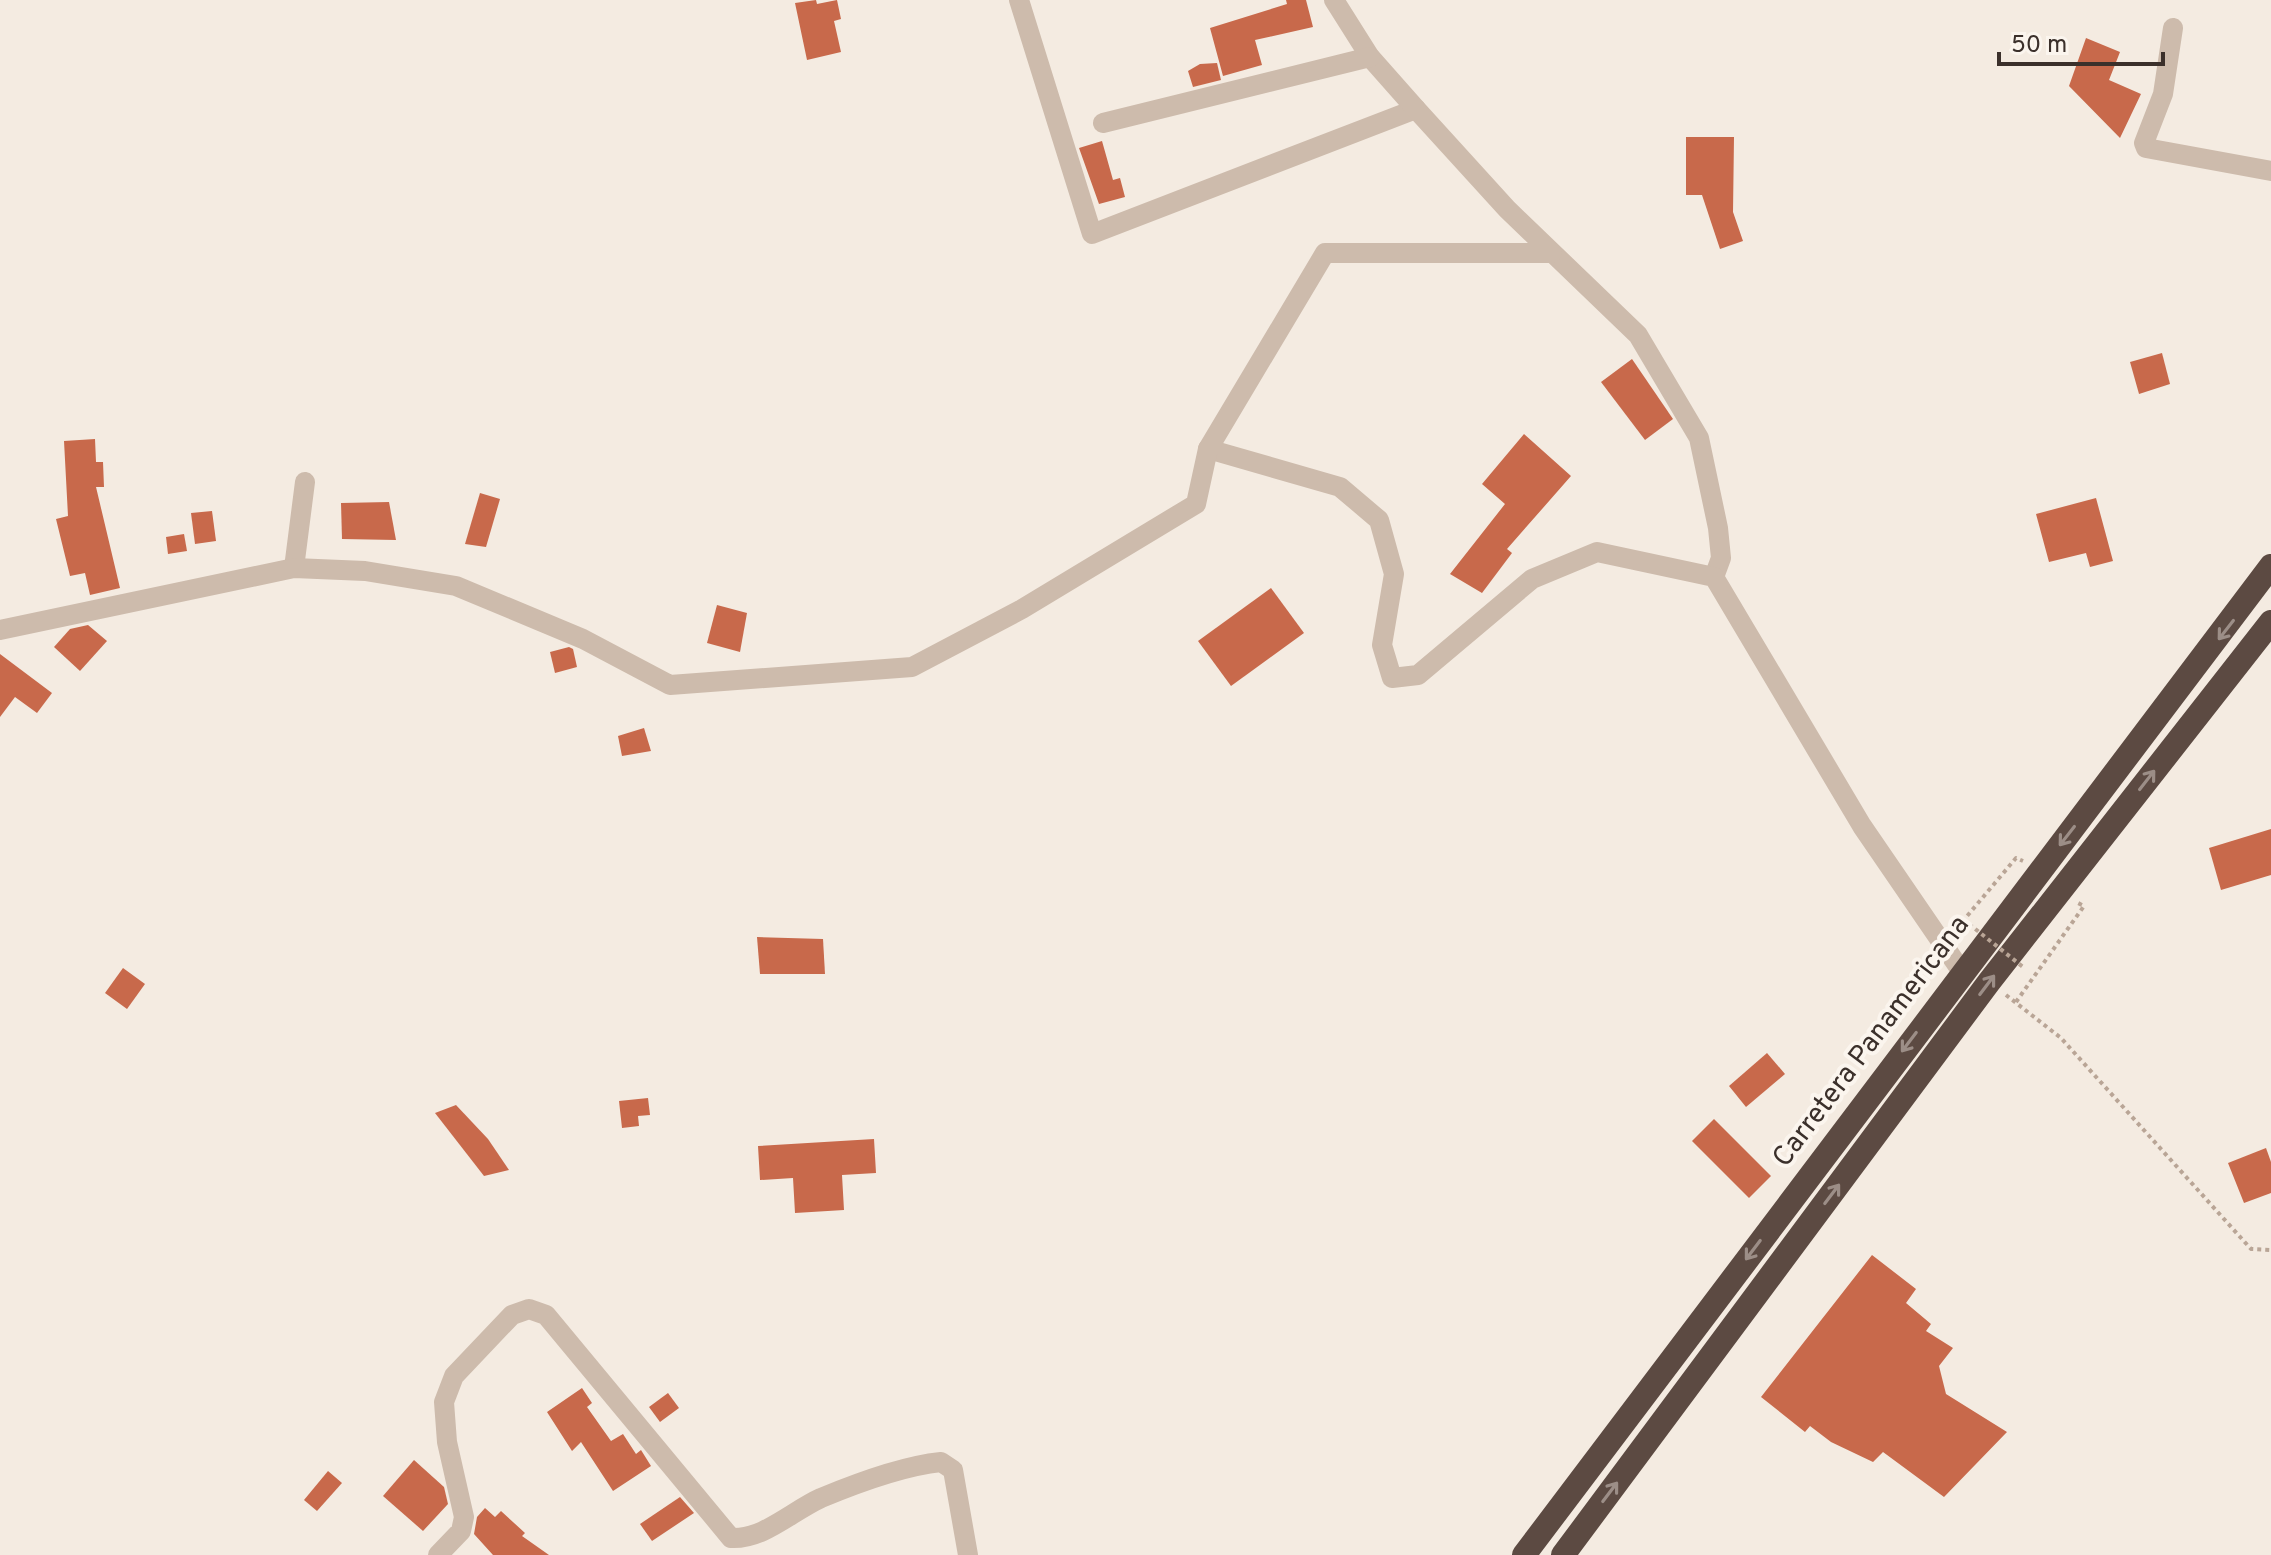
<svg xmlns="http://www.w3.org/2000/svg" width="2271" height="1555" font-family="Overpass,sans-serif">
<rect width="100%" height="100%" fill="#f4ebe1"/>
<g fill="#c8694b">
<path d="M 816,0 L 817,4 L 837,0 L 841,19 L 834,21 L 841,52 L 807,60 L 795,3 Z"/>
<path d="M 1286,0 L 1306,0 L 1313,27 L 1255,40 L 1262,65 L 1223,76 L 1210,28 L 1287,4 Z"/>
<path d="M 2086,38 L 2120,52 L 2109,80 L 2141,94 L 2120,138 L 2069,86 Z"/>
<path d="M 1217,63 L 1221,80 L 1193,87 L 1188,71 L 1200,64 Z"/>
<path d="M 1686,137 L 1734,137 L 1733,212 L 1743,241 L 1720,249 L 1702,195 L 1686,195 Z"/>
<path d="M 1102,141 L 1113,180 L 1120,178 L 1125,197 L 1099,204 L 1079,148 Z"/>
<path d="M 2162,353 L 2170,384 L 2139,394 L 2130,362 Z"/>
<path d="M 1632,359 L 1673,419 L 1645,440 L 1601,382 Z"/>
<path d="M 1524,434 L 1571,476 L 1507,549 L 1512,553 L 1482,593 L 1450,574 L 1505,504 L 1482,484 Z"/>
<path d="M 95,439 L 96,462 L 103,462 L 104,487 L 96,487 L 120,588 L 90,595 L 85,573 L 70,576 L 56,519 L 68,516 L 64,441 Z"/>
<path d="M 480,493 L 500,499 L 486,547 L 465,544 Z"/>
<path d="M 2096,498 L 2113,561 L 2090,567 L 2086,553 L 2049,562 L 2036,514 Z"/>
<path d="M 389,502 L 396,540 L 342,539 L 341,503 Z"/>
<path d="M 212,511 L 216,541 L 195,544 L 191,513 Z"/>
<path d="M 184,534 L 187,551 L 168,554 L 166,537 Z"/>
<path d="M 1271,588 L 1304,633 L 1231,686 L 1198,641 Z"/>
<path d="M 717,605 L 747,613 L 740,652 L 707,643 Z"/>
<path d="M 88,625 L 107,641 L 80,671 L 54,647 L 70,629 Z"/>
<path d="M 569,647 L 573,649 L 577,667 L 555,673 L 550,652 Z"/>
<path d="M 0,654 L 52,693 L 37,713 L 15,697 L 0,717 Z"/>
<path d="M 644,728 L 651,751 L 622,756 L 618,736 Z"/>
<path d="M 2271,829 L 2271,875 L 2221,890 L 2209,848 Z"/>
<path d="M 757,937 L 823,939 L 825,974 L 760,974 Z"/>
<path d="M 123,968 L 145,984 L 127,1009 L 105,993 Z"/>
<path d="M 1767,1053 L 1785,1074 L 1746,1107 L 1729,1086 Z"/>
<path d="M 648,1098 L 650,1115 L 638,1116 L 639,1126 L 622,1128 L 619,1101 Z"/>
<path d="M 456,1105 L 488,1139 L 509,1170 L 484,1176 L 435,1113 Z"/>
<path d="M 1714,1119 L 1771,1176 L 1749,1198 L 1692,1141 Z"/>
<path d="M 874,1139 L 876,1173 L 842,1175 L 844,1210 L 795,1213 L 793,1178 L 760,1180 L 758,1146 Z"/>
<path d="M 2266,1148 L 2271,1162 L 2271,1193 L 2244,1203 L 2228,1163 Z"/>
<path d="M 1872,1255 L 1916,1289 L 1906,1303 L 1931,1324 L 1926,1331 L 1953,1348 L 1939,1366 L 1946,1394 L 2007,1432 L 1944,1497 L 1883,1452 L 1873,1462 L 1831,1442 L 1810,1426 L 1805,1432 L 1761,1397 Z"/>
<path d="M 582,1388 L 592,1403 L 587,1407 L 611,1441 L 623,1434 L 636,1454 L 641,1450 L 651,1466 L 613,1491 L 581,1442 L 572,1451 L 547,1412 Z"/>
<path d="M 668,1393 L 679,1408 L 660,1422 L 649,1407 Z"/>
<path d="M 414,1460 L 444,1487 L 448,1504 L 423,1531 L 383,1496 Z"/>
<path d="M 328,1471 L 342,1483 L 317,1511 L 304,1500 Z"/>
<path d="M 680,1497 L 694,1513 L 652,1541 L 640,1524 Z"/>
<path d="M 485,1508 L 495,1517 L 501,1511 L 525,1533 L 522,1536 L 549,1555 L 493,1555 L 474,1534 L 477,1517 Z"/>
</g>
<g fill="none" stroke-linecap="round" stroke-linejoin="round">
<g stroke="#b9a596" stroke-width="4" stroke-dasharray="4 4" stroke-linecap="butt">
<path d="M 1957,928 L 2016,858 L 2023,861"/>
<path d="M 2006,995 L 2061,1038 L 2251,1249 L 2271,1250"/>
<path d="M 2016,1002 L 2084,906 L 2078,903"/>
</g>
<g stroke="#cdbbac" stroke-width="20">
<path d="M 1019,0 L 1092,234 L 1416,109"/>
<path d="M 1334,0 L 1370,57 L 1416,109 L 1507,209 L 1638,335 L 1699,438 L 1718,528 L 1721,558 L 1714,577"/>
<path d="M 2173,28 L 2163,94 L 2144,143 L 2146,148 L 2271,171"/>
<path d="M 1103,123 L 1370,57"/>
<path d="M 1208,449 L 1340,487 L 1379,520 L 1394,574 L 1382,645 L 1392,678 L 1418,675 L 1532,579 L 1597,552 L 1714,577 L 1862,826 L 1962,972"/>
<path d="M 294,568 L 305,482"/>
<path d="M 0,630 L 294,568 L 365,571 L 456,586 L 583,639 L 670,685 L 912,667 L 1022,609 L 1196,504 L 1208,449 L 1325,253 L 1552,253"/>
<path d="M 438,1555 L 461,1531 L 464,1517 L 447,1442 L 444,1402 L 454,1376 L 512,1315 L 529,1309 L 546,1315 L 731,1538 C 763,1540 792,1511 821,1498 C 857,1483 902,1466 941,1462 L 953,1470 L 968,1555"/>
</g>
<g stroke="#5c4a42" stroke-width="24">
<path d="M 1524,1555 L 2271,566"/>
<path d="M 1563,1555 L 1989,982 L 2271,622"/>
</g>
<path stroke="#b9a596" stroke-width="4" stroke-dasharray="4 4" stroke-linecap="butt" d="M 1969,924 L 2023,967"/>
</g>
<defs><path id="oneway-shaft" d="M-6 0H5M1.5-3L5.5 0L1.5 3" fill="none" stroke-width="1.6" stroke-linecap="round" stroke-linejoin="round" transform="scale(2)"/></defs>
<g stroke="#9c8e87">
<use href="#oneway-shaft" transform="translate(2226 630) rotate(128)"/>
<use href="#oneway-shaft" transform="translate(2147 780) rotate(-52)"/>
<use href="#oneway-shaft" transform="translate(2067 836) rotate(128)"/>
<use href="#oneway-shaft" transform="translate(1987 985) rotate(-53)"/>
<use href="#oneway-shaft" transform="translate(1909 1042) rotate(127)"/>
<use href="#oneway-shaft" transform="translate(1832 1194) rotate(-53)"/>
<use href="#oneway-shaft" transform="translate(1753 1250) rotate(127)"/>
<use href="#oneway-shaft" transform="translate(1610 1492) rotate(-53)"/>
</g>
<g text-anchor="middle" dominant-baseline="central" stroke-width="8" stroke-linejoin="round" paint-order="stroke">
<g font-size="28" fill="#3b302b" stroke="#fbf5ee">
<text transform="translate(1872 1042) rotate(-53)">Carretera Panamericana</text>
</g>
</g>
<path d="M1999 52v12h164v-12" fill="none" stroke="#3b302b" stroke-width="4"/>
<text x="2011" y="52" font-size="24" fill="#3b302b" stroke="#fbf5ee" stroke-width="6" paint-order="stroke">50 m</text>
</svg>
